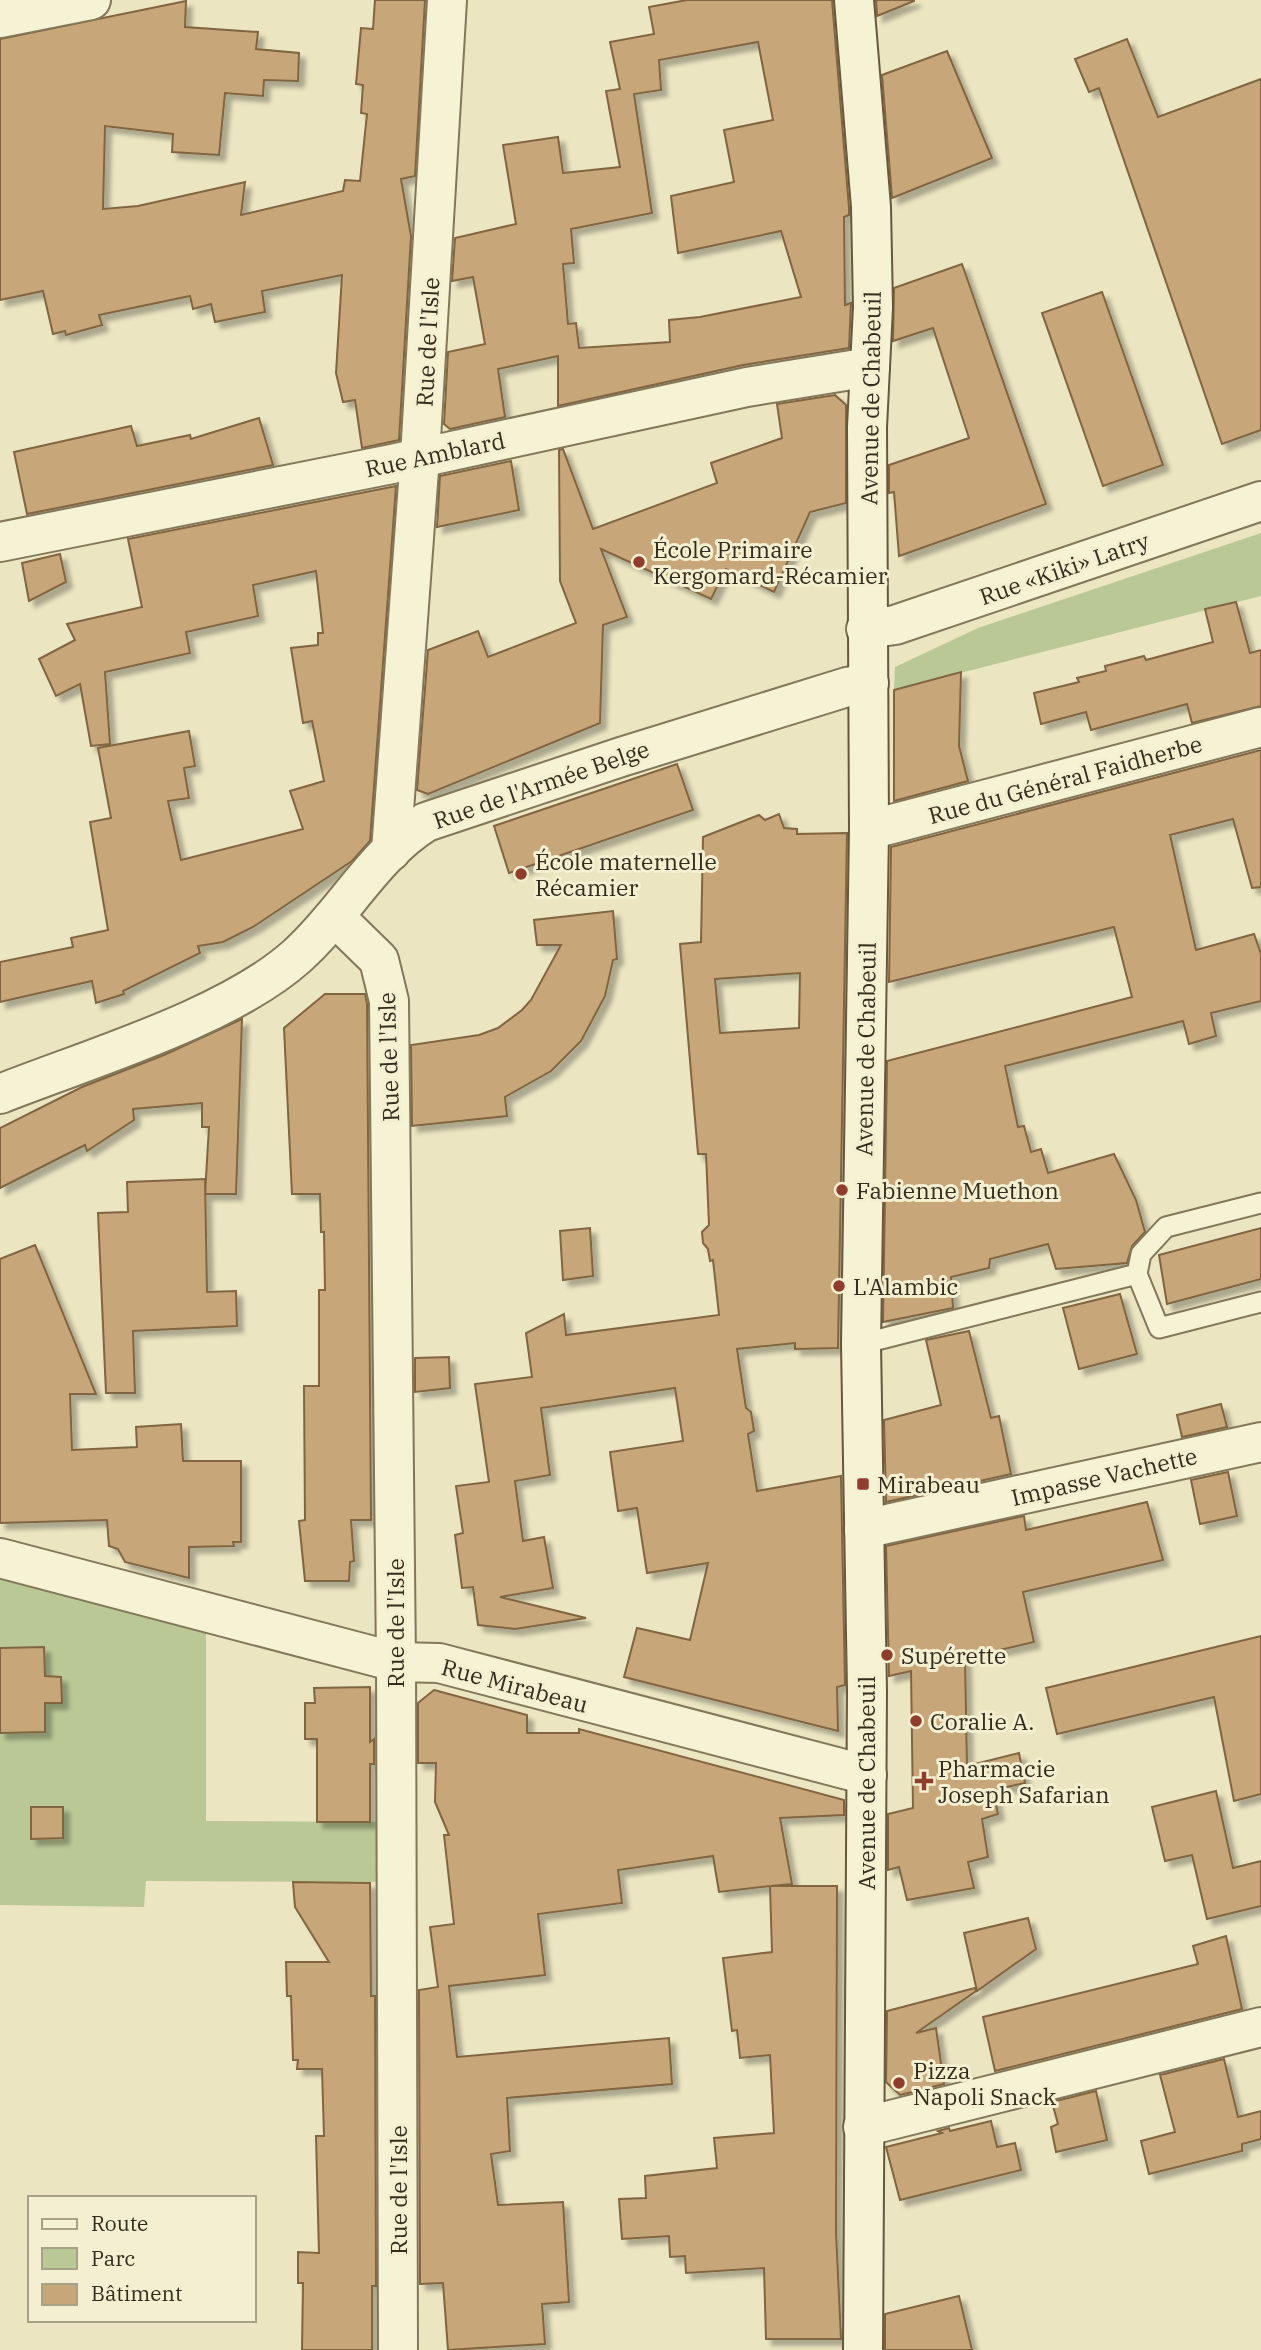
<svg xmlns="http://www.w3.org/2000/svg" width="1261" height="2350" font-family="'IBM Plex Serif',serif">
<defs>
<filter id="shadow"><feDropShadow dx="6" dy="6" stdDeviation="2" flood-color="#0004"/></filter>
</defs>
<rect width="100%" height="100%" fill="#ebe5c1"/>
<g fill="#bac896">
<path d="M 1261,533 L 1261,596 L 894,690 L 895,667 L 978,628 Z"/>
<path d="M 0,1558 L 206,1612 L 206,1821 L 397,1822 L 397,1882 L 146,1881 L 144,1907 L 0,1905 Z"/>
</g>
<g fill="#c7a679" stroke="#816541" stroke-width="2" fill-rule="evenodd" filter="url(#shadow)">
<path d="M 375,0 L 425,0 L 415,176 L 401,179 L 411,236 L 399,440 L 362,448 L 355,400 L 343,402 L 336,373 L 342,275 L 262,291 L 265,312 L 215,322 L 211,304 L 193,309 L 190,296 L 99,315 L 102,325 L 66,335 L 65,331 L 53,334 L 43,291 L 0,300 L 0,39 L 186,1 L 185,27 L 258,32 L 256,49 L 299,53 L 298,81 L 264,80 L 263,96 L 225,93 L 219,155 L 172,152 L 173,134 L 105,126 L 103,209 L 138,206 L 245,182 L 241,215 L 343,191 L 345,180 L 360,181 L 367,114 L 361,113 L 363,85 L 356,84 L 361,28 L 373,29 Z"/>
<path d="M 687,0 L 832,0 L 849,208 L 849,215 L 844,217 L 845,305 L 851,303 L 849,348 L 743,365 L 558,406 L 558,356 L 498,369 L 505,417 L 450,429 L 444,424 L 448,352 L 485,344 L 473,277 L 452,281 L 455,238 L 516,224 L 503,145 L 558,137 L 563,173 L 620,167 L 606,91 L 620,89 L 610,42 L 654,34 L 649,7 ZM 758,42 L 773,120 L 724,130 L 734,182 L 671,196 L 678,253 L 781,231 L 801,297 L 700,317 L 669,320 L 670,342 L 579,348 L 576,323 L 568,324 L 563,264 L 574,263 L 571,229 L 652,213 L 634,94 L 661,90 L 659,60 Z"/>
<path d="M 876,0 L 914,0 L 914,1 L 877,16 Z"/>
<path d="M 1127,39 L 1158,117 L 1261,79 L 1261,430 L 1222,444 L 1099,88 L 1089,92 L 1075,59 Z"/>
<path d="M 947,51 L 992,158 L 892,198 L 882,75 Z"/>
<path d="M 962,264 L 1046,504 L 899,556 L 894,492 L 889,493 L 889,465 L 969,438 L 933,328 L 893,341 L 894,288 Z"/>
<path d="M 1102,292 L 1163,465 L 1103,486 L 1042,313 Z"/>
<path d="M 835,395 L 846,405 L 846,503 L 810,512 L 774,592 L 726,569 L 711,599 L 601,549 L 627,617 L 603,625 L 600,723 L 428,794 L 417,790 L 428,650 L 478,631 L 488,657 L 576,623 L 560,581 L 559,450 L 563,449 L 593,529 L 717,483 L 711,463 L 782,438 L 777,404 Z"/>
<path d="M 259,418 L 273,465 L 27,514 L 14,452 L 131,426 L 137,446 L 190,435 L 191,439 Z"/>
<path d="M 511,461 L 519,510 L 437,527 L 440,476 Z"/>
<path d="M 396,486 L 370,841 L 352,861 L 253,927 L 223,942 L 198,946 L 200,953 L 123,991 L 124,994 L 96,1003 L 92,981 L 0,1002 L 0,962 L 73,947 L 71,938 L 108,930 L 90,822 L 111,818 L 98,748 L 189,731 L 195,766 L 184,768 L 189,798 L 168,801 L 181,860 L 303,829 L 290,791 L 324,781 L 312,721 L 303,723 L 291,648 L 318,645 L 318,633 L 323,633 L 316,571 L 253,585 L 258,616 L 186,632 L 190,653 L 105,672 L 110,744 L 91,746 L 80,684 L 56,696 L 39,659 L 75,640 L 67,624 L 142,607 L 128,539 Z"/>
<path d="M 60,554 L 66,582 L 29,601 L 22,563 Z"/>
<path d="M 1236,602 L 1250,653 L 1261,650 L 1261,706 L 1192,723 L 1187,704 L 1091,730 L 1086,712 L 1041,724 L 1034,693 L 1079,682 L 1077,678 L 1106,671 L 1105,666 L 1144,656 L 1146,660 L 1213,642 L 1205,609 Z"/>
<path d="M 961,672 L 959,746 L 968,781 L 894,801 L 894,690 Z"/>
<path d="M 1261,750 L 1261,887 L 1252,888 L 1233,819 L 1170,835 L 1196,950 L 1254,934 L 1261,954 L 1261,1001 L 1211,1013 L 1216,1036 L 1189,1044 L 1183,1021 L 1005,1066 L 1018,1127 L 1024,1126 L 1031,1152 L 1041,1149 L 1048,1173 L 1114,1154 L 1136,1200 L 1145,1232 L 1132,1246 L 1127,1263 L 1056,1269 L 1048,1244 L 990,1259 L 989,1268 L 951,1277 L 953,1308 L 883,1322 L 887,1061 L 1132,997 L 1114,927 L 889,982 L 891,847 Z"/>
<path d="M 677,764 L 693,810 L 509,873 L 494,826 Z"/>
<path d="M 779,814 L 784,828 L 797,829 L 797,834 L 847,833 L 838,1348 L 795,1349 L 795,1343 L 737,1349 L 746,1408 L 751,1412 L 754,1431 L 748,1434 L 757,1491 L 841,1476 L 845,1685 L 837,1687 L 838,1731 L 624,1677 L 637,1628 L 690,1640 L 708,1563 L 647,1573 L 637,1508 L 618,1511 L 610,1452 L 683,1441 L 675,1388 L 541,1408 L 550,1475 L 515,1481 L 523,1541 L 544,1537 L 553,1588 L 500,1597 L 586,1618 L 515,1629 L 478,1625 L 473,1587 L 462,1588 L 455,1535 L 463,1533 L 456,1486 L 489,1482 L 475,1384 L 532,1377 L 526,1333 L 564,1314 L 566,1335 L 719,1315 L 713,1260 L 710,1261 L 708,1249 L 703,1243 L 702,1232 L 709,1225 L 706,1154 L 698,1154 L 680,944 L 701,942 L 703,837 L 759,815 L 765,820 ZM 800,973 L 799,1028 L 720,1033 L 715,979 Z"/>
<path d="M 613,911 L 617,959 L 613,960 L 605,996 L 581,1041 L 551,1071 L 505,1097 L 507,1116 L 412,1126 L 411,1045 L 479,1035 L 498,1028 L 522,1010 L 531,1000 L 561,945 L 537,945 L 534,920 Z"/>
<path d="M 325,994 L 365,994 L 367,1004 L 371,1520 L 351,1520 L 354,1561 L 350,1562 L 349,1581 L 305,1581 L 299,1521 L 305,1520 L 304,1386 L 319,1386 L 319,1290 L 325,1290 L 324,1232 L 321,1232 L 320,1194 L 292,1194 L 284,1028 Z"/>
<path d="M 242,1019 L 236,1194 L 205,1194 L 209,1127 L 202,1127 L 202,1103 L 133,1109 L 134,1120 L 87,1151 L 85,1145 L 0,1188 L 0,1128 L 82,1087 L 164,1055 Z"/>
<path d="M 205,1179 L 207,1292 L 236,1291 L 237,1326 L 133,1331 L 135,1393 L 106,1393 L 98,1213 L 128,1212 L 127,1182 Z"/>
<path d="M 590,1228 L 593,1276 L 563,1280 L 560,1231 Z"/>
<path d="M 1261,1228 L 1261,1279 L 1167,1304 L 1159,1255 Z"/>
<path d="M 35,1245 L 96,1394 L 70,1394 L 72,1450 L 137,1447 L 136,1427 L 181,1424 L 183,1461 L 241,1461 L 241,1542 L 233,1542 L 234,1546 L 189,1547 L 189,1578 L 125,1562 L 118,1549 L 109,1546 L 107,1520 L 0,1523 L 0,1259 Z"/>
<path d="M 1120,1294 L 1137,1354 L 1079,1369 L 1063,1308 Z"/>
<path d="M 969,1331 L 991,1418 L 999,1416 L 1011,1474 L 886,1502 L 884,1420 L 941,1405 L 926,1340 Z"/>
<path d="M 449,1357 L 450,1388 L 415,1392 L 415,1358 Z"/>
<path d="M 1221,1404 L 1227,1427 L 1182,1437 L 1177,1415 Z"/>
<path d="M 1228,1472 L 1237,1516 L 1200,1524 L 1191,1480 Z"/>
<path d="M 1147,1502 L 1163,1560 L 1023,1592 L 1034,1642 L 965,1658 L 967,1766 L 1019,1753 L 1025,1783 L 993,1790 L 998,1814 L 982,1819 L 988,1857 L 968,1862 L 974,1888 L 907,1900 L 899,1867 L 888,1870 L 888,1814 L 913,1808 L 911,1671 L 889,1676 L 886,1546 L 1024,1516 L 1026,1530 Z"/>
<path d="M 1261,1636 L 1261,1794 L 1234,1801 L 1214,1697 L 1057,1734 L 1046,1688 Z"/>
<path d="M 44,1647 L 45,1676 L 61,1677 L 62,1703 L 45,1703 L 45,1732 L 0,1733 L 0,1648 Z"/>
<path d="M 370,1687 L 370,1742 L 374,1739 L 374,1764 L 370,1764 L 370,1822 L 317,1822 L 317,1739 L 305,1739 L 305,1703 L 315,1703 L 314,1688 Z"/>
<path d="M 434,1690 L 527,1715 L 527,1733 L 579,1733 L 579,1729 L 844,1800 L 844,1815 L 780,1818 L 792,1884 L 771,1886 L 837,1886 L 836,2232 L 841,2339 L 766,2339 L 764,2268 L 686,2273 L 685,2256 L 670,2257 L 669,2236 L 622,2239 L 619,2199 L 646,2198 L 645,2176 L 717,2168 L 714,2138 L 774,2133 L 770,2055 L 740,2058 L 737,2030 L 732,2031 L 723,1958 L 772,1952 L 770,1886 L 719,1892 L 713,1856 L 618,1870 L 622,1903 L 538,1914 L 545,1975 L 449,1986 L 457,2057 L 669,2038 L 672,2084 L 507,2098 L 510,2151 L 491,2154 L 498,2205 L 563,2202 L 569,2302 L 542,2304 L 545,2344 L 448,2350 L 443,2283 L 420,2284 L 419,1990 L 438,1987 L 430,1927 L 454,1924 L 444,1835 L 449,1835 L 435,1802 L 436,1763 L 418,1763 L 418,1703 Z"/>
<path d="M 1216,1791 L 1233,1868 L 1261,1861 L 1261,1906 L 1207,1919 L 1192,1855 L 1165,1861 L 1152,1807 Z"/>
<path d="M 31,1807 L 63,1807 L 63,1838 L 31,1839 Z"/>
<path d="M 293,1882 L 370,1883 L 371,1996 L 375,1996 L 376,2286 L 372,2286 L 372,2350 L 302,2350 L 303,2283 L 298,2283 L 298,2252 L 319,2253 L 316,2136 L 324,2136 L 322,2069 L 297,2069 L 298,2060 L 293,2060 L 291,1996 L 287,1996 L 286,1962 L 329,1962 L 295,1907 Z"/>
<path d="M 1028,1918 L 1036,1949 L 977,1991 L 964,1933 Z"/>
<path d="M 1226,1936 L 1242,2009 L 995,2071 L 983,2017 L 1198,1964 L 1193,1946 Z"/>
<path d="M 975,1988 L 976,1991 L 916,2033 L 936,2028 L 944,2084 L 900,2095 L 886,2082 L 887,2011 Z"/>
<path d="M 1224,2059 L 1238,2117 L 1261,2111 L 1261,2139 L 1242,2144 L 1242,2151 L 1149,2174 L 1141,2141 L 1175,2132 L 1160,2075 Z"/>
<path d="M 1096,2091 L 1107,2140 L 1056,2152 L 1051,2127 L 1058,2124 L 1052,2102 Z"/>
<path d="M 991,2121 L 997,2147 L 1015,2143 L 1021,2170 L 900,2200 L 886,2147 L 942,2133 L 938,2131 L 949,2128 L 950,2131 Z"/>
<path d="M 959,2296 L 972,2350 L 885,2350 L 885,2314 Z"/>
</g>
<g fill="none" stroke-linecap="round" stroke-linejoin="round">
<g stroke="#83775a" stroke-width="23">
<g id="service">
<path d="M 1261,1203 L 1166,1227 L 1141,1254 L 1137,1274 L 1159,1328 L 1261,1302"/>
<path d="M 861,1344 L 1137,1274"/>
</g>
</g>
<g stroke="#83775a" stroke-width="42">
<g id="minor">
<path d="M 0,18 L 91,0"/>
<path d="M 866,629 L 895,625 L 1261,501"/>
<path d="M 869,830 L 1261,727"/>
<path d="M 391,851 L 420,456 L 447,0"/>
<path d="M 335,917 L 379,960 L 389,1001 L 396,1662 L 398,2350"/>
<path d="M 864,1529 L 1261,1442"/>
<path d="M 0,1558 L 396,1662 L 439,1663 L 867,1775"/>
<path d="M 863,2127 L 1261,2027"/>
</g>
</g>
<g stroke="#83775a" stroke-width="42">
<g id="tertiary">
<path d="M 0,542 L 392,464 L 747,387 L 870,367"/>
<path d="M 0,1094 C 88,1059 228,1018 297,956 C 343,915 374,854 426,822 L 621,757 L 847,687 L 869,683"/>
</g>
</g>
<g stroke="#65583d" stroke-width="42">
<path id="secondary" d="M 854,0 L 871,207 L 873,307 L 867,427 L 869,830 L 861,1344 L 867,1691 L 863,2350"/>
</g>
<use href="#service" stroke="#f6f2d4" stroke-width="19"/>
<use href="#minor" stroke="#f6f2d4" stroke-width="38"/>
<use href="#tertiary" stroke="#f6f2d4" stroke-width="38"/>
<use href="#secondary" stroke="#f6f2d4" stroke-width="38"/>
</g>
<g fill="#8f3d2d" stroke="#f3efd0" stroke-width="2.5">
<circle cx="639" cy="562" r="7"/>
<circle cx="521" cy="874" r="7"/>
<circle cx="842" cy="1190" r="7"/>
<circle cx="839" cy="1286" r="7"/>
<rect x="856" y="1477" width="14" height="14" rx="3.5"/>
<circle cx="887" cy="1655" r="7"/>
<circle cx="916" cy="1721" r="7"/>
<path d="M920.5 1770.5h7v7h7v7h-7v7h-7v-7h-7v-7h7z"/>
<circle cx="899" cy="2083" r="7"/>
</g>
<g text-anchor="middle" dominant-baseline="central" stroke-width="6" stroke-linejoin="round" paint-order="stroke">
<g font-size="23" fill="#342c1d" stroke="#f3efd0">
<text transform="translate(427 342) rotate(-87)">Rue de l'Isle</text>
<text transform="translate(870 398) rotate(-89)">Avenue de Chabeuil</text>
<text transform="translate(435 454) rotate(-12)">Rue Amblard</text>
<text transform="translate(1064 568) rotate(-19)">Rue «Kiki» Latry</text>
<text transform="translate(1065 779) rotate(-15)">Rue du Général Faidherbe</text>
<text transform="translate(541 784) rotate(-19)">Rue de l'Armée Belge</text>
<text transform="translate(865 1049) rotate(-89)">Avenue de Chabeuil</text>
<text transform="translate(388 1057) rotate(-92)">Rue de l'Isle</text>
<text transform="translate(1104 1476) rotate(-13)">Impasse Vachette</text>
<text transform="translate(395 1623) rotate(-90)">Rue de l'Isle</text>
<text transform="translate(515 1685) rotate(15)">Rue Mirabeau</text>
<text transform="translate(866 1783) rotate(-90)">Avenue de Chabeuil</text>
<text transform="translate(398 2190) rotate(-90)">Rue de l'Isle</text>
</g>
<g font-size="23" fill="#342c1d" stroke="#f3efd0" text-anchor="start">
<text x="653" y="549">École Primaire<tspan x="653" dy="26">Kergomard-Récamier</tspan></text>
<text x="535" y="861">École maternelle<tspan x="535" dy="26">Récamier</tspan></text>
<text x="856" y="1190">Fabienne Muethon</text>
<text x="853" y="1286">L'Alambic</text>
<text x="877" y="1484">Mirabeau</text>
<text x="901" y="1655">Supérette</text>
<text x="930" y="1721">Coralie A.</text>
<text x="938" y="1768">Pharmacie<tspan x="938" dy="26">Joseph Safarian</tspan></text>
<text x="913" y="2070">Pizza<tspan x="913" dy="26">Napoli Snack</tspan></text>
</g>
</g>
<rect x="28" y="2196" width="228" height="126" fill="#f3efd0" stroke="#a7a188" stroke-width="2"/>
<rect x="42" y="2219" width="35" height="10" fill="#f6f2d4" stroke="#a7a188" stroke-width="2"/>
<text x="91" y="2231" font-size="21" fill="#342c1d">Route</text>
<rect x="42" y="2248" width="35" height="21" fill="#bac896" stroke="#a7a188" stroke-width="2"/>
<text x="91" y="2266" font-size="21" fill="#342c1d">Parc</text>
<rect x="42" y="2284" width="35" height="21" fill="#c7a679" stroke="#a7a188" stroke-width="2"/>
<text x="91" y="2301" font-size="21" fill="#342c1d">Bâtiment</text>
</svg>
